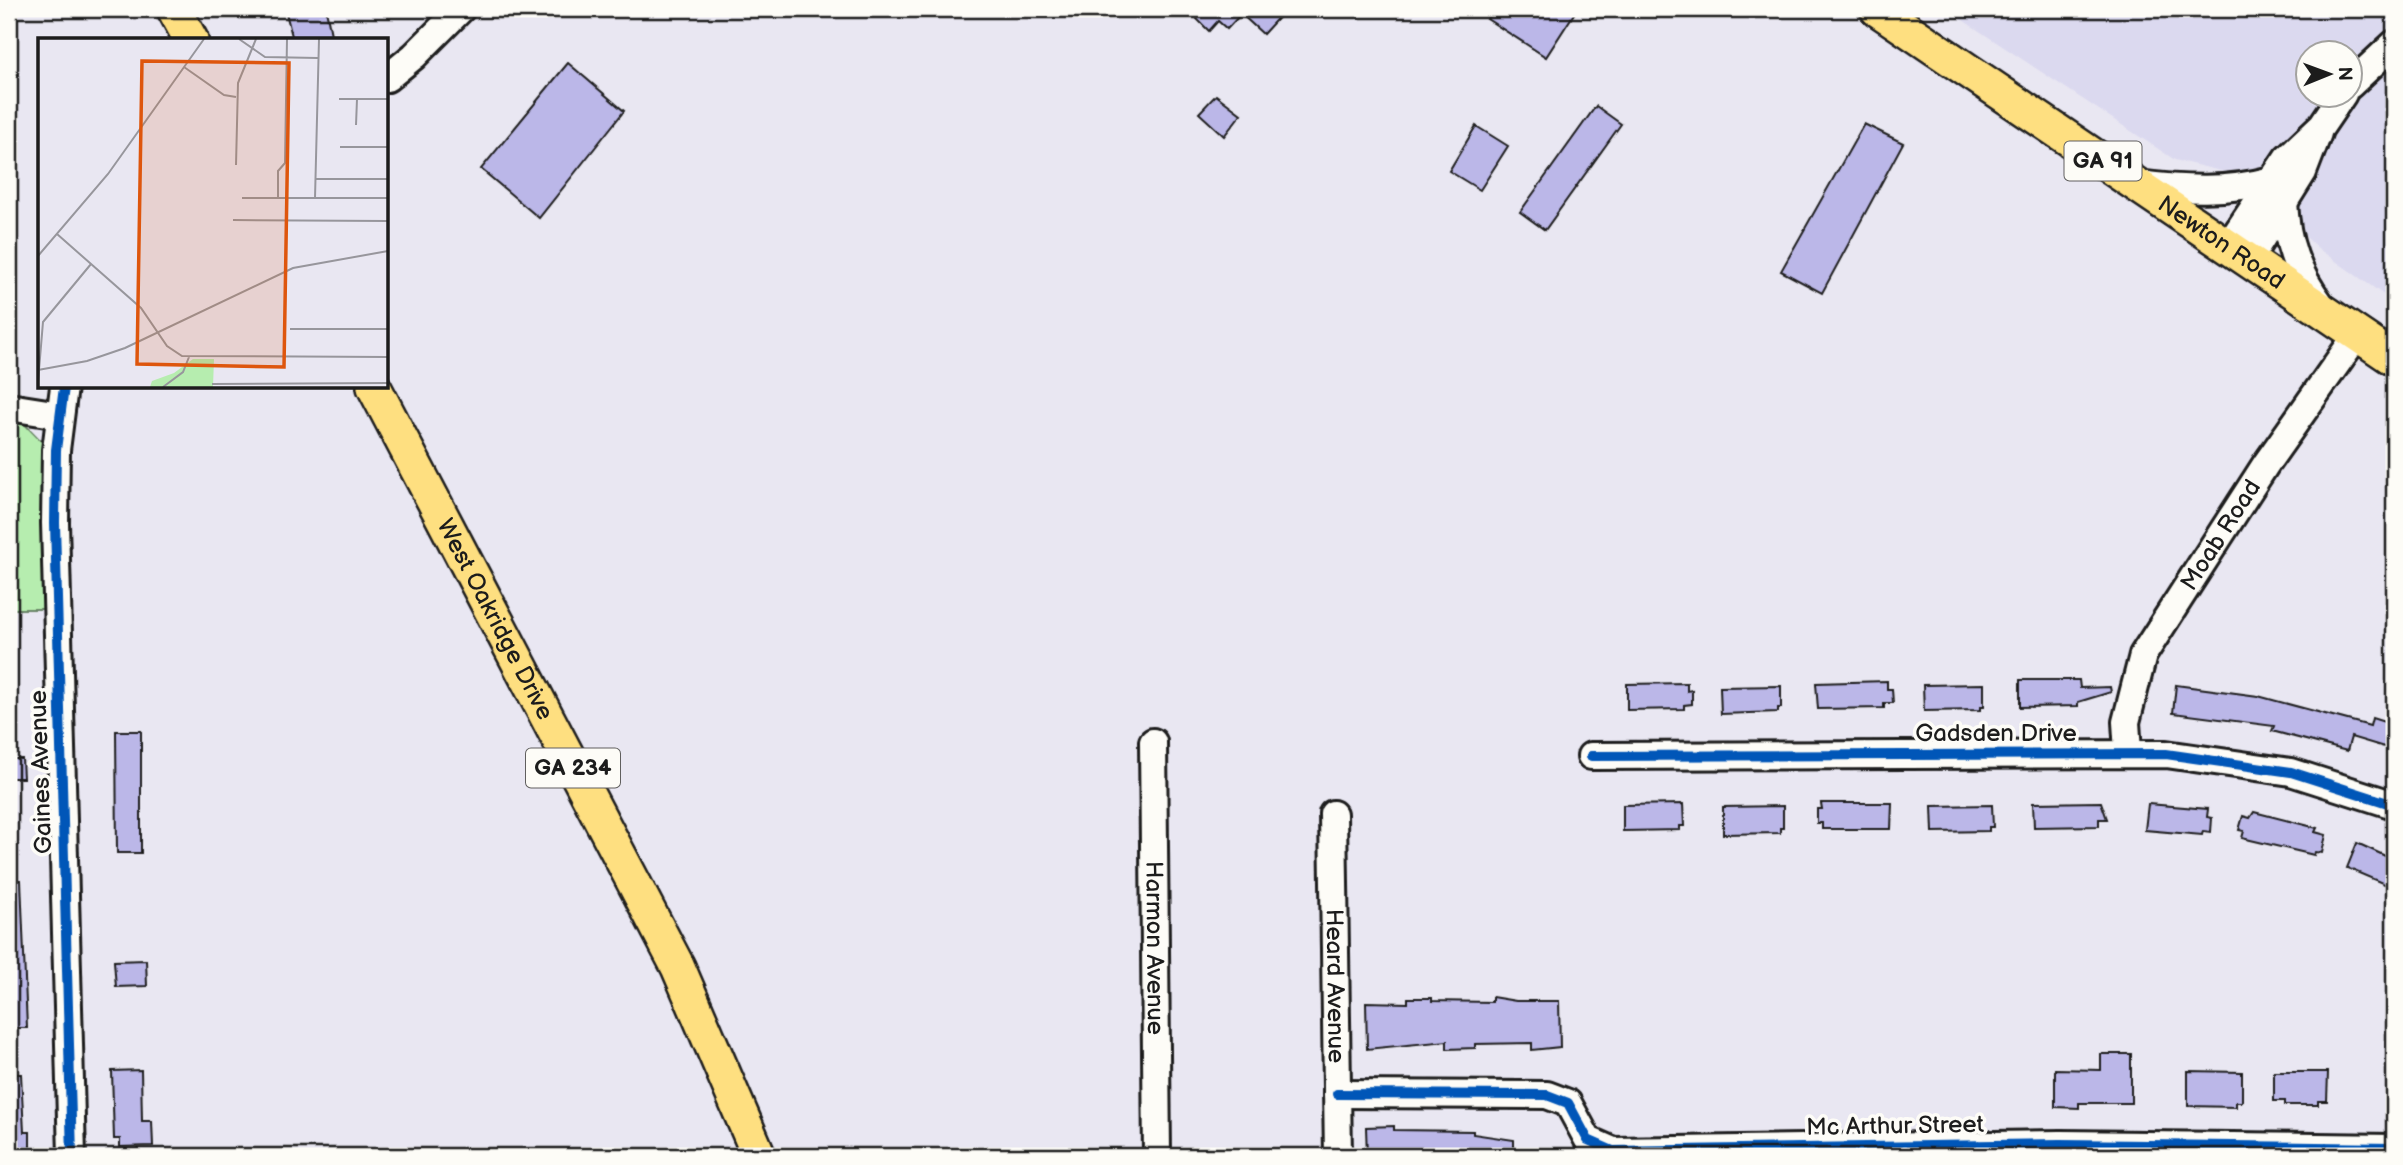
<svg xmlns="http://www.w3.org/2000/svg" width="2403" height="1165" font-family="'Balsamiq Sans',sans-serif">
<rect width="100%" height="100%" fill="#e9e7f2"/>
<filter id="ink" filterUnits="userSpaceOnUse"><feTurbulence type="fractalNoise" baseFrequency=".0143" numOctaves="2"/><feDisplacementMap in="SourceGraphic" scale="14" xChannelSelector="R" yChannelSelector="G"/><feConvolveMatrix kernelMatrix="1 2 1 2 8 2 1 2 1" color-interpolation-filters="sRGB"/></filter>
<g filter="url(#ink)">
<path fill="#dbd9ef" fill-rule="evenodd" d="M 1946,9 L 2394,9 L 2394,302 L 2320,250 L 2238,175 L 2175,160 ZM 2308,52 L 2350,52 L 2350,94 L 2308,94 Z"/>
<path fill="#b6edaf" stroke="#698466" stroke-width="2" d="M 9,408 L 46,446 L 50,609 L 9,609 Z"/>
<g fill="#bbb7e8" stroke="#1c1c1c" stroke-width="2">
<path d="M 285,9 L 326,9 L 332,40 L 293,40 Z"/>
<path d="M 1205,9 L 1286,9 L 1263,34 L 1241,14 L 1227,29 L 1218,21 L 1209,31 L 1197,19 Z"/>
<path d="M 1494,9 L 1577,9 L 1546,57 L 1487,19 Z"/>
<path d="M 568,63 L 624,111 L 539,218 L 481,169 Z"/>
<path d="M 1216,95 L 1241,114 L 1224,136 L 1199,113 Z"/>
<path d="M 1596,106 L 1621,124 L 1545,230 L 1520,212 Z"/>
<path d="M 1864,124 L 1903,143 L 1822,293 L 1781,271 Z"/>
<path d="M 1476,126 L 1508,146 L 1480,190 L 1449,171 Z"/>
<path d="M 2020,680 L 2079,680 L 2080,688 L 2110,687 L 2111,692 L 2078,702 L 2078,706 L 2020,707 Z"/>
<path d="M 1887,681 L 1887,689 L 1892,689 L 1893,703 L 1884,703 L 1884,708 L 1818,709 L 1816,683 Z"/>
<path d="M 1687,683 L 1687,691 L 1692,690 L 1692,704 L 1684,705 L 1684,709 L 1627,710 L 1627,684 Z"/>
<path d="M 1984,684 L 1984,706 L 1981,706 L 1981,710 L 1924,711 L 1923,685 Z"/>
<path d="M 2176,685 L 2258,696 L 2370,726 L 2372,718 L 2394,725 L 2394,750 L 2351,737 L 2347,751 L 2272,731 L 2274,726 L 2173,713 Z"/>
<path d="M 1781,686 L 1781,708 L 1778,708 L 1778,712 L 1721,714 L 1720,687 Z"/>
<path d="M 116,731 L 141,731 L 141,853 L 117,853 Z"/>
<path d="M 9,759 L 22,759 L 23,778 L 9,778 Z"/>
<path d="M 2101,802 L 2107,819 L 2099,819 L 2099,826 L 2034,827 L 2033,803 Z"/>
<path d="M 1821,803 L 1892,803 L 1891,829 L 1822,829 L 1822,823 L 1817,823 L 1817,809 L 1822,809 Z"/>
<path d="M 1683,804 L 1684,826 L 1680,826 L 1680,830 L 1623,831 L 1623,805 Z"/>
<path d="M 2148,804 L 2208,809 L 2207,817 L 2212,818 L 2211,832 L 2203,831 L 2202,835 L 2145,830 Z"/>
<path d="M 1992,805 L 1993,827 L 1989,827 L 1989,831 L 1933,832 L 1932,806 Z"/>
<path d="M 1783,806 L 1783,828 L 1780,828 L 1780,833 L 1723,834 L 1723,807 Z"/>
<path d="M 2254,812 L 2317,828 L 2315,832 L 2326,835 L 2322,853 L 2315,852 L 2314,855 L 2242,838 L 2244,831 L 2239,830 L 2243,816 L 2250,818 Z"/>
<path d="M 2357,843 L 2394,860 L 2394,888 L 2347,868 Z"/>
<path d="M 9,880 L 21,880 L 27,1028 L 9,1028 Z"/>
<path d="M 146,960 L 147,986 L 116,987 L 114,961 Z"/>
<path d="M 1492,997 L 1516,1001 L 1559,1001 L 1560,1047 L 1532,1050 L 1532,1043 L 1475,1044 L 1475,1048 L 1447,1049 L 1447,1041 L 1367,1049 L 1366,1002 L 1408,1003 L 1408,998 L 1432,998 L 1432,1001 L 1492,1002 Z"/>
<path d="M 2101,1054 L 2131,1054 L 2131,1103 L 2079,1103 L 2079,1108 L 2055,1107 L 2055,1069 L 2101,1070 Z"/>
<path d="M 141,1070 L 142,1121 L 152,1121 L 153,1146 L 120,1147 L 120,1139 L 114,1139 L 112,1071 Z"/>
<path d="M 2188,1071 L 2242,1072 L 2242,1102 L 2236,1102 L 2236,1107 L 2188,1106 Z"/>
<path d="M 2274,1072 L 2328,1072 L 2327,1101 L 2318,1101 L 2318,1105 L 2285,1105 L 2285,1101 L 2274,1101 Z"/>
<path d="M 9,1074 L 21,1074 L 24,1132 L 30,1132 L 30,1156 L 9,1156 Z"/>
<path d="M 1394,1126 L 1394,1130 L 1473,1131 L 1473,1134 L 1514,1140 L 1514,1156 L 1367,1156 L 1366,1127 Z"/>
</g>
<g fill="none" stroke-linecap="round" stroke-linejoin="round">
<g stroke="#1c1c1c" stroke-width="32">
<g id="minor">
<path d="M 387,78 L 414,56 L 461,9"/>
<path d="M 2350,85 L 2394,44"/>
<path d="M 2138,184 C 2184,190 2227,192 2272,180"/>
<path d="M 2284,202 C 2286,242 2297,273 2321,305"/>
<path d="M 2228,246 L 2287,158 L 2322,125 L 2343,94"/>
<path d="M 2248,260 L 2303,172 L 2318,133"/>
<path d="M 64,387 L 56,450 L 55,523 L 72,1156"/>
<path d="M 9,407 L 60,415"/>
<path id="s1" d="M 1153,742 L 1157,1156"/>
<path id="s2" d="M 2128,752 L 2126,722 L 2143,655 L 2266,464 L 2357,335"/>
<path d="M 1591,756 L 2166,754 L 2291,772 L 2394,805"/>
<path id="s3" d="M 1333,814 L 1338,1156"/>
<path d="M 1337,1094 L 1547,1095 L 1568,1103 L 1588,1140 L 1613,1151 L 2061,1144 L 2394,1148"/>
</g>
</g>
<g stroke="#1c1c1c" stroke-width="38">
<g id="major">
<path d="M 174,9 L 191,40"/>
<path id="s4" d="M 1877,9 L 2394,359"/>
<path id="s5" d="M 374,387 L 678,967 L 759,1156"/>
</g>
</g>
<use href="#minor" stroke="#fdfcf7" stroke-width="26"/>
<use href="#major" stroke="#fedf80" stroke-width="33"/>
<g stroke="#fdfcf7" stroke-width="15">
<g id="cycleway">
<path d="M 64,387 L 56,450 L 55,523 L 72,1156"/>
<path d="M 1591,756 L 2166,754 L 2291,772 L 2394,805"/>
<path d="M 1337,1094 L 1547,1095 L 1568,1103 L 1588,1140 L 1613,1151 L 2061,1144 L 2394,1148"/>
</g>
</g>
<use href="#cycleway" stroke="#0057b8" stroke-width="10"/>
</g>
</g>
<g text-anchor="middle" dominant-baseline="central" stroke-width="7" stroke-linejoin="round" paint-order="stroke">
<g fill="#fdfcf7" stroke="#605f5e" stroke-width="2">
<rect x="2064.5" y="141.5" width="77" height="39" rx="5"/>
<rect x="526" y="748.5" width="94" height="39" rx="5"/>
</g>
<g font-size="23" font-weight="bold" fill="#1c1c1c">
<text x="2103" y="161">GA 91</text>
<text x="573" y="768">GA 234</text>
</g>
<g font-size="24" fill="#1c1c1c" stroke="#fdfcf7">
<text stroke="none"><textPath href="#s4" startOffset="416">Newton Road</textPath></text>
<text stroke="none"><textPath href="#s2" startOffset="242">Moab Road</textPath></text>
<text stroke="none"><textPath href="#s5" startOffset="262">West Oakridge Drive</textPath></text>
<text x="1996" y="733">Gadsden Drive</text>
<text transform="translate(41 772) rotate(-92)">Gaines Avenue</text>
<text stroke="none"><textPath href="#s1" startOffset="206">Harmon Avenue</textPath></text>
<text stroke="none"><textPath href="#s3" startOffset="172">Heard Avenue</textPath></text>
<text transform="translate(1895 1126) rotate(-1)">Mc Arthur Street</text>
</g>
</g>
<g transform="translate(38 38)">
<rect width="350" height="350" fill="#e9e7f2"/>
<path d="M 155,321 L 176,321 L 175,349 L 112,349 L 114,343 L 136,335 Z" fill="#b6edaf"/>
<path fill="none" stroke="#97969c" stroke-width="2" d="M 201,1 L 227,19 L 280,20M 146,29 L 186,57 L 198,59M 301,61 L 350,61M 318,87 L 319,61M 302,109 L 350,109M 198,127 L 200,45 L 218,1M 278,141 L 350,141M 204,160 L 350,160M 240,160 L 240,133 L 247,125 L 249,1M 277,160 L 281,1M 195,182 L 350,183M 19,196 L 103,270 L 129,308 L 144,318 L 350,319M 0,218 L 70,136 L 166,1M 252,291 L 350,291M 0,332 L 49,323 L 87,310 L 255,230 L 350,213M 0,344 L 5,284 L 53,226M 174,346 L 350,345M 125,349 L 145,334 L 151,319"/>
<path fill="#de560d" fill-opacity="0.15" stroke="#de560d" stroke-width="3.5" d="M 104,23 L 251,25 L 246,329 L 99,326 Z"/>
<rect width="350" height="350" fill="none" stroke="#1c1c1c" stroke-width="3.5"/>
</g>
<rect width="2403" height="1165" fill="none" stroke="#fdfcf7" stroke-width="35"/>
<rect x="18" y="18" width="2368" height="1130" fill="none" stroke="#1c1c1c" stroke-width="2.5" filter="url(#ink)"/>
<g transform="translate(2329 74) rotate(89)"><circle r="33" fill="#fdfcf7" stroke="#a3a29f" stroke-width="2"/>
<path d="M0-5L12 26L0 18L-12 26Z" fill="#1c1c1c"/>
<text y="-10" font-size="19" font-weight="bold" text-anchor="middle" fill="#1c1c1c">N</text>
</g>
</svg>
